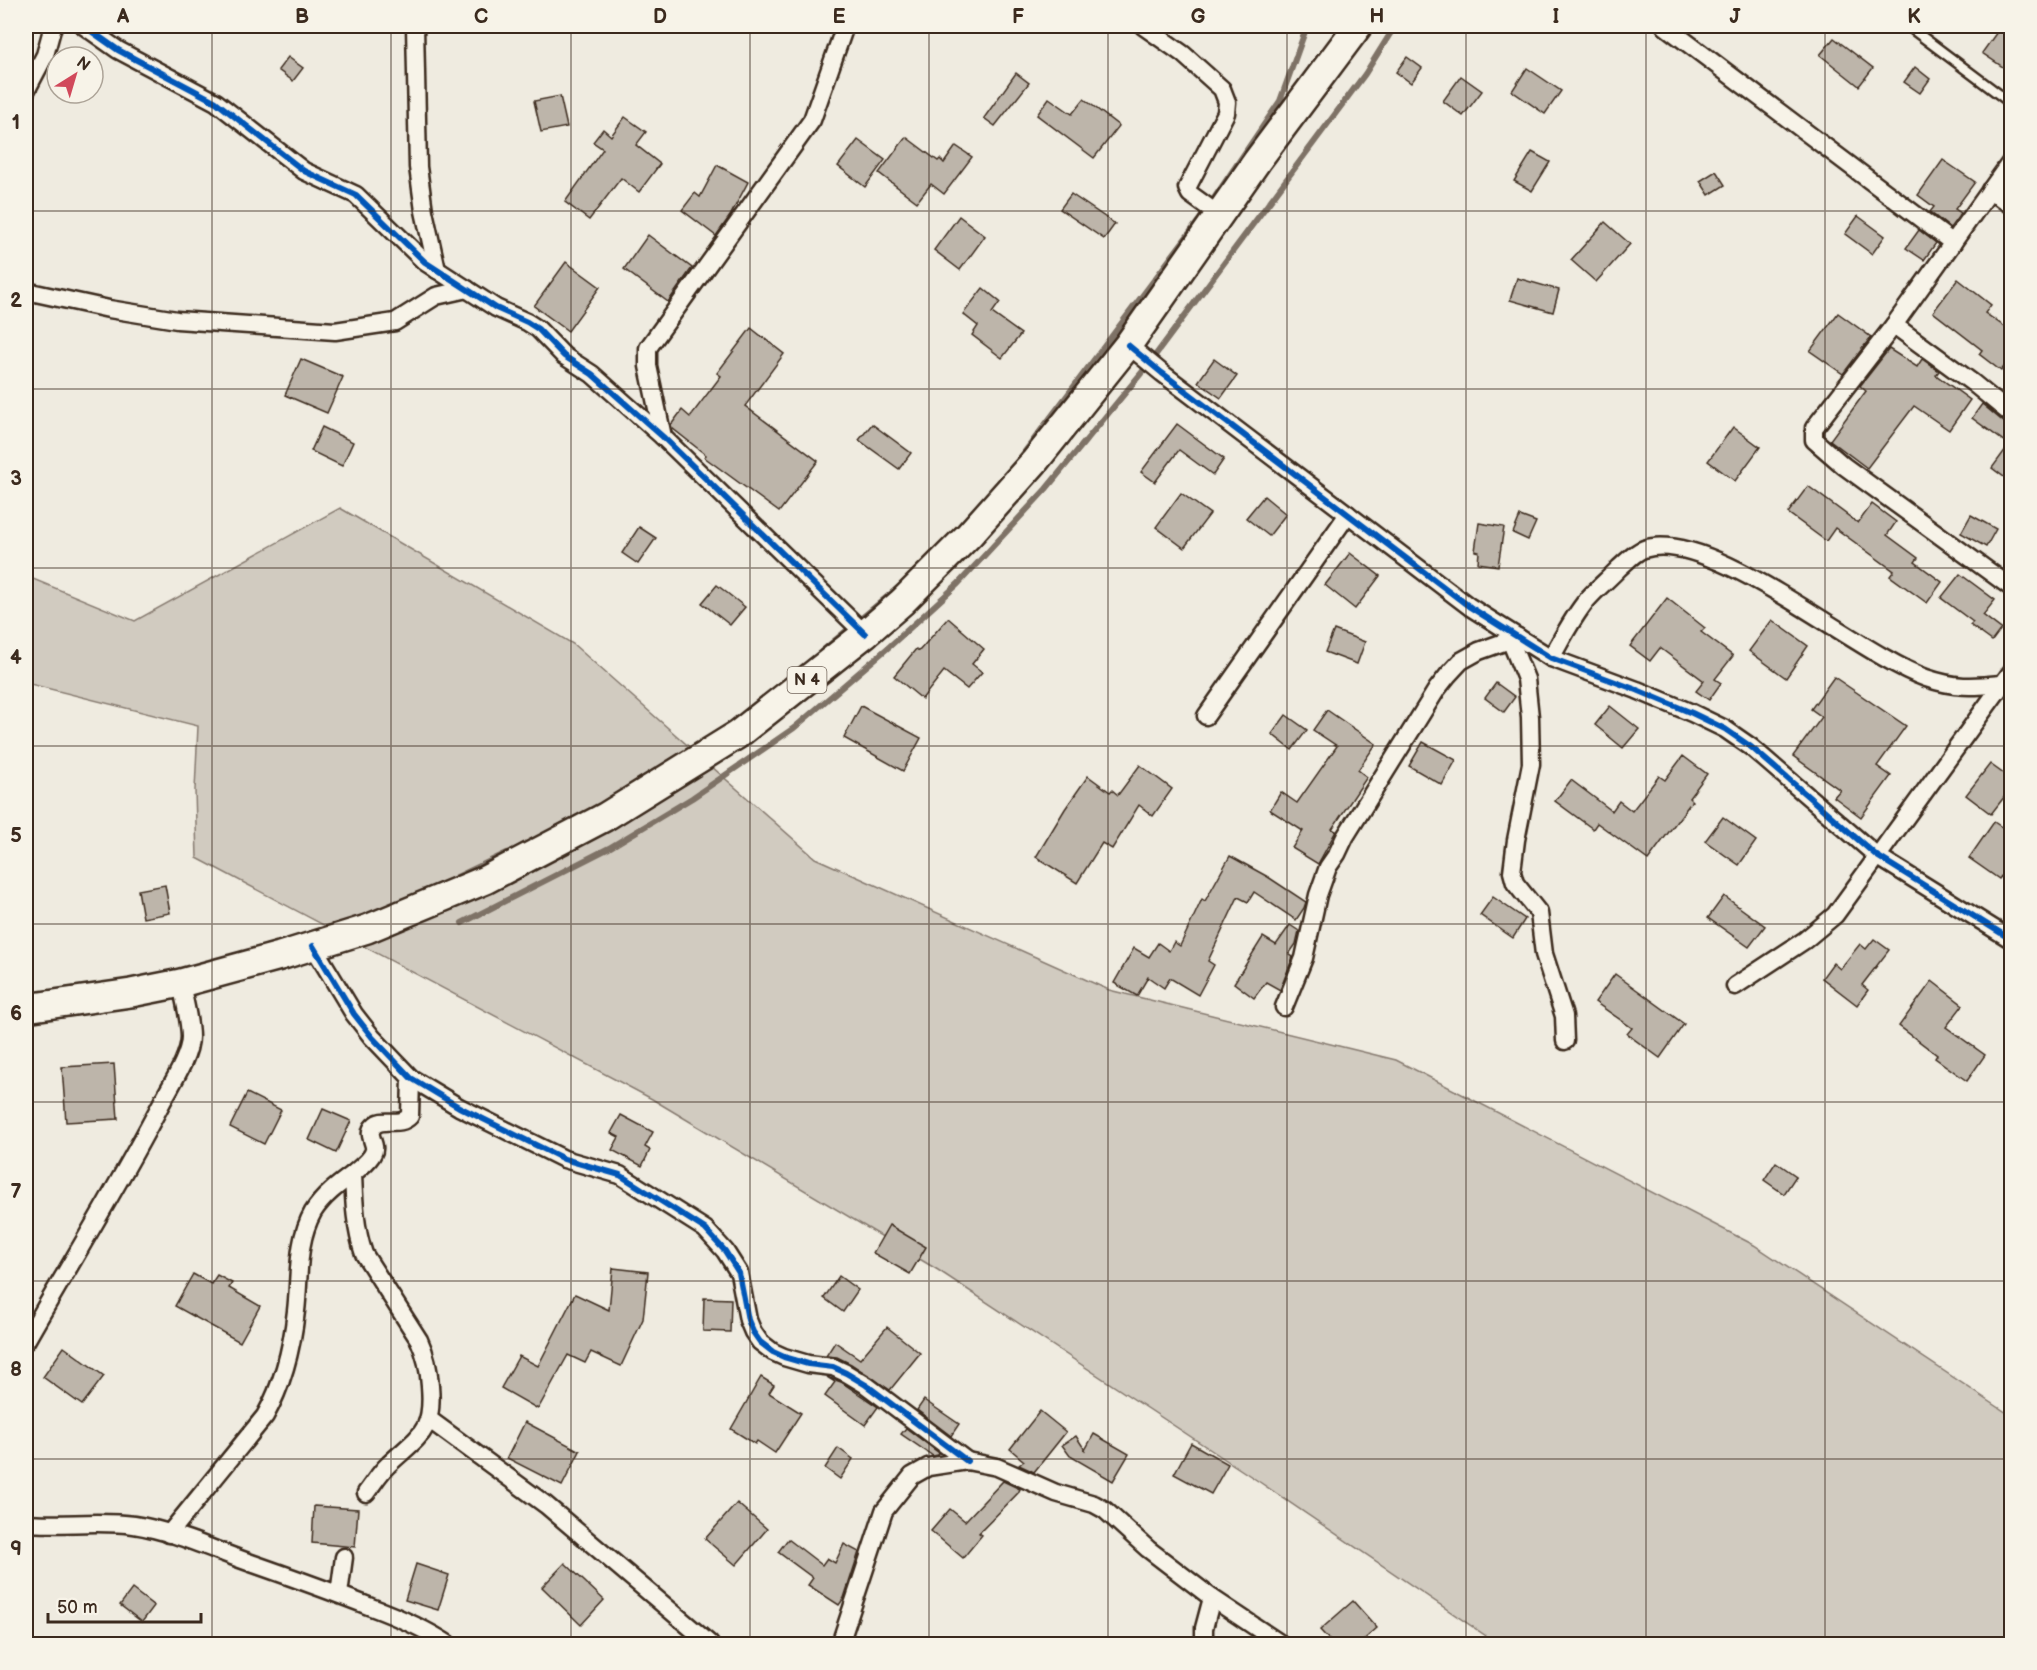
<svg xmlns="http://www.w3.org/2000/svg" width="2037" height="1670" font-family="'Balsamiq Sans',sans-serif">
<rect width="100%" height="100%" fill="#efebe0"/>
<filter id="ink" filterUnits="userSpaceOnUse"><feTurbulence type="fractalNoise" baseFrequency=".0167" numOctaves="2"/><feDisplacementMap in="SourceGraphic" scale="12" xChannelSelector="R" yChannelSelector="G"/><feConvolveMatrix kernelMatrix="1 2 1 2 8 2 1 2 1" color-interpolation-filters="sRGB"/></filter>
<g filter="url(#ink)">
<path fill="#d1cbc0" stroke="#867a6f" stroke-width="1.5" d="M 340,508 L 573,644 L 815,858 L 1109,990 L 1396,1060 L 1754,1245 L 2007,1413 L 2012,1421 L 2011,1644 L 1498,1644 L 1261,1483 L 938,1270 L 652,1099 L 197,858 L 195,790 L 198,726 L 26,683 L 26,576 L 135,621 Z"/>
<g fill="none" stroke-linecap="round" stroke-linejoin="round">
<g stroke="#7e7266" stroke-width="6">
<path d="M 1014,466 L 1200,219 L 1280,101 L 1307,26"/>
<path d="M 822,651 L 900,586"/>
<path d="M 457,877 L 507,853"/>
<path d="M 462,923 L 609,848 L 692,798 L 794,728 L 890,646 L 958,584 L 1046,489 L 1148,365 L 1365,74 L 1395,26"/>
</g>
</g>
<g fill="#bdb5aa" stroke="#3b2a1e" stroke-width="1.5">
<path d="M 1999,29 L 2012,38 L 2012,73 L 1982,53 Z"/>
<path d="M 1834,38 L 1873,68 L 1859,86 L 1820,55 Z"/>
<path d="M 288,57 L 303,68 L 293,81 L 278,70 Z"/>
<path d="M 1407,57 L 1422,68 L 1411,83 L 1396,72 Z"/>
<path d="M 1915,67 L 1930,79 L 1920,93 L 1904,82 Z"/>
<path d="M 1527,68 L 1561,91 L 1545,114 L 1512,91 Z"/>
<path d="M 1016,73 L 1029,83 L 995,126 L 984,118 Z"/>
<path d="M 1461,76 L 1482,91 L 1463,116 L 1443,101 Z"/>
<path d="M 560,96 L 567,127 L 541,132 L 534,101 Z"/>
<path d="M 1049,98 L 1072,114 L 1084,99 L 1119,126 L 1094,158 L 1037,115 Z"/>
<path d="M 625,117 L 646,132 L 636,145 L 660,164 L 639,192 L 621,178 L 589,220 L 565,202 L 603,149 L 593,142 L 603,129 L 611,136 Z"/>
<path d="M 906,137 L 938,161 L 940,159 L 944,163 L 956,146 L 972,157 L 944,194 L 931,184 L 917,202 L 879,173 Z"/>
<path d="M 858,140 L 885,160 L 865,187 L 838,166 Z"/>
<path d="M 1532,152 L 1550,162 L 1532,191 L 1514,181 Z"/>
<path d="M 1943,160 L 1975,182 L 1955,209 L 1961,213 L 1950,228 L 1930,212 L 1934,207 L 1918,195 Z"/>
<path d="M 717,165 L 748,182 L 730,216 L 716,236 L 682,210 L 695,193 L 700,197 Z"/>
<path d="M 1716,171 L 1725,185 L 1709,195 L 1700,181 Z"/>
<path d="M 1071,194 L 1115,224 L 1104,239 L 1060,209 Z"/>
<path d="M 959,216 L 985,236 L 960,270 L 934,250 Z"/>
<path d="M 1858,216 L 1885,236 L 1872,254 L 1845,234 Z"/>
<path d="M 1605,222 L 1630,244 L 1596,282 L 1571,260 Z"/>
<path d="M 1919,230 L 1936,243 L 1924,260 L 1906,248 Z"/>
<path d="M 648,235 L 692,268 L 668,302 L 624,269 Z"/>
<path d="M 566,262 L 600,287 L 568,331 L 534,306 Z"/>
<path d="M 1517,278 L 1559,290 L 1553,312 L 1510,300 Z"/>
<path d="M 1958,279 L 1991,305 L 1985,313 L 2012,332 L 2012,356 L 2001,371 L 1979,354 L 1982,350 L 1933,312 Z"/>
<path d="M 983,288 L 1000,302 L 992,313 L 1021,334 L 1002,358 L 972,335 L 978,326 L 963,314 Z"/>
<path d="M 1838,313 L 1871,337 L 1843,374 L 1810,351 Z"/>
<path d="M 751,328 L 784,354 L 745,406 L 818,461 L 779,512 L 704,457 L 706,455 L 672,428 L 671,425 L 682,410 L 690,417 L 721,376 L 717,373 Z"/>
<path d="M 1889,349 L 1917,367 L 1922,359 L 1939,371 L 1936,375 L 1970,400 L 1949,430 L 1914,406 L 1867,468 L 1830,440 L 1866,391 L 1860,386 Z"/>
<path d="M 301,359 L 343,377 L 327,413 L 285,395 Z"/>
<path d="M 1214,359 L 1237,376 L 1221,398 L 1198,382 Z"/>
<path d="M 1982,404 L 2005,423 L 2012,426 L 2012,483 L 1992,468 L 2009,445 L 1972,418 Z"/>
<path d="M 872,424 L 911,453 L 899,469 L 859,440 Z"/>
<path d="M 1177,424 L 1224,459 L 1213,475 L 1179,450 L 1155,482 L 1141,472 Z"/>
<path d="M 322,427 L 353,442 L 342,466 L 311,451 Z"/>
<path d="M 1733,427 L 1760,447 L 1735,481 L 1708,461 Z"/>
<path d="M 1808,486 L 1858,523 L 1872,504 L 1896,522 L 1887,535 L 1918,558 L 1915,562 L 1942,582 L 1927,603 L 1890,576 L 1894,571 L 1835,528 L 1826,541 L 1788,513 Z"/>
<path d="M 1181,493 L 1210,514 L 1184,548 L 1156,527 Z"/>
<path d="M 1264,496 L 1286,514 L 1269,536 L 1246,518 Z"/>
<path d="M 1971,515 L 1996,529 L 1986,547 L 1961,533 Z"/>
<path d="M 1520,516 L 1536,522 L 1528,540 L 1513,533 Z"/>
<path d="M 1479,523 L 1504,527 L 1498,566 L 1478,563 L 1479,552 L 1475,551 Z"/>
<path d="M 639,527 L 656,538 L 638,564 L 622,553 Z"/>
<path d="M 1350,553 L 1380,576 L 1355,609 L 1325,585 Z"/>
<path d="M 1960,574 L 1995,600 L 1983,615 L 2001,629 L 1992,641 L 1970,625 L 1973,622 L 1941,598 Z"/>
<path d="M 717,585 L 745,607 L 730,625 L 702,603 Z"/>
<path d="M 1667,598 L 1705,628 L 1701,632 L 1733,656 L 1715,679 L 1721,683 L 1709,700 L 1696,691 L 1704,681 L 1660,648 L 1650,661 L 1630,646 Z"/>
<path d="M 948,618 L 984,649 L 972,664 L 982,672 L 967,689 L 944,671 L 922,699 L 894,676 L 916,649 L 919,651 Z"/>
<path d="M 1772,620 L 1808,646 L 1786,678 L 1749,651 Z"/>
<path d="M 1334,630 L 1365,642 L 1357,664 L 1325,652 Z"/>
<path d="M 1834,677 L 1906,726 L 1877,766 L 1891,776 L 1861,817 L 1834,797 L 1840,790 L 1793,756 L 1822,717 L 1811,709 Z"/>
<path d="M 1496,683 L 1515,697 L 1504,712 L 1485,698 Z"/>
<path d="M 861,706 L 921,738 L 903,771 L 844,738 Z"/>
<path d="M 1610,706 L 1639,729 L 1623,748 L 1595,725 Z"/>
<path d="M 1327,710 L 1376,744 L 1358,770 L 1367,777 L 1332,829 L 1336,831 L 1318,864 L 1292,848 L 1303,831 L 1270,810 L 1281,792 L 1297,803 L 1337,746 L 1313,730 Z"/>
<path d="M 1286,715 L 1307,730 L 1292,750 L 1272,734 Z"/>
<path d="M 1423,742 L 1456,760 L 1442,785 L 1409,766 Z"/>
<path d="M 1683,756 L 1707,774 L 1689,798 L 1692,801 L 1648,860 L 1597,823 L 1593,829 L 1555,801 L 1571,780 L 1612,811 L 1619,801 L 1632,811 L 1659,776 L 1665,780 Z"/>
<path d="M 1990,764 L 2012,780 L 2012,787 L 1991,814 L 1966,795 Z"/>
<path d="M 1140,765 L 1172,789 L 1153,816 L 1139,805 L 1112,849 L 1102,843 L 1077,883 L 1036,857 L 1065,809 L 1088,776 L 1110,792 L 1112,790 L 1118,795 Z"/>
<path d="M 1723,817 L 1756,841 L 1739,865 L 1705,841 Z"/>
<path d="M 1994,822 L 2012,834 L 2012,861 L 1999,879 L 1969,858 Z"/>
<path d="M 1230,856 L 1268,877 L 1306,902 L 1304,908 L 1296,920 L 1254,892 L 1248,902 L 1238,897 L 1208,961 L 1214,965 L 1198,995 L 1170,978 L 1164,988 L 1148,977 L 1137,996 L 1114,983 L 1134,948 L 1149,957 L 1158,943 L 1169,951 L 1174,942 L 1180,946 L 1202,899 L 1205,901 Z"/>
<path d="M 165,885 L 170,913 L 143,918 L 138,890 Z"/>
<path d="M 1724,896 L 1765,926 L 1749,947 L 1708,918 Z"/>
<path d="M 1493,897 L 1525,919 L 1513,938 L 1480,915 Z"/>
<path d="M 1290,925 L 1299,931 L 1296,944 L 1289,954 L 1293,957 L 1280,990 L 1266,982 L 1254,998 L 1234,983 L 1263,937 L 1276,945 Z"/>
<path d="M 1874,939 L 1889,950 L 1862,985 L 1868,990 L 1857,1005 L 1822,978 L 1833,963 L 1840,969 L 1860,944 L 1866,949 Z"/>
<path d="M 1615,974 L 1684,1024 L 1660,1058 L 1627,1034 L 1632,1028 L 1595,1002 Z"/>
<path d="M 1932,981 L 1963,1005 L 1946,1027 L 1985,1055 L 1967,1081 L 1935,1058 L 1937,1055 L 1899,1026 Z"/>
<path d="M 114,1064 L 118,1119 L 66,1122 L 62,1067 Z"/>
<path d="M 247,1093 L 281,1110 L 264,1144 L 230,1127 Z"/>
<path d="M 323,1109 L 351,1121 L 336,1153 L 309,1140 Z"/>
<path d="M 621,1115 L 653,1132 L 645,1147 L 650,1150 L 642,1166 L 612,1150 L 619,1137 L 611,1133 Z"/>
<path d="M 1776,1162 L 1796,1176 L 1784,1194 L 1764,1180 Z"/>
<path d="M 889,1225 L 926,1247 L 910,1274 L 873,1253 Z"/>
<path d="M 613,1268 L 648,1272 L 643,1319 L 621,1366 L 591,1352 L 585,1363 L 568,1355 L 538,1409 L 501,1388 L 519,1356 L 538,1366 L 575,1294 L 609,1310 Z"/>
<path d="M 193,1274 L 211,1284 L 217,1275 L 232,1283 L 229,1288 L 260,1306 L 240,1342 L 175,1306 Z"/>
<path d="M 839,1276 L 858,1290 L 843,1312 L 824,1298 Z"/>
<path d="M 704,1298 L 731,1299 L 730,1332 L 703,1331 Z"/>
<path d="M 887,1327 L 920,1353 L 890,1390 L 851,1364 L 837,1357 L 826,1356 L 835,1342 L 860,1359 Z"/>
<path d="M 64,1347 L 104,1376 L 82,1405 L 43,1377 Z"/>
<path d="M 761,1377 L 774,1385 L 769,1393 L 801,1413 L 775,1453 L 757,1441 L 755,1444 L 731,1429 Z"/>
<path d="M 827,1377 L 841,1382 L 878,1407 L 865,1425 L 825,1396 L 835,1382 Z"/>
<path d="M 924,1400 L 959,1424 L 951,1436 L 917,1410 Z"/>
<path d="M 1040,1411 L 1066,1432 L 1034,1472 L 1019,1465 L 1024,1461 L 1010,1449 Z"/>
<path d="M 525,1422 L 580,1451 L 562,1486 L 507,1458 Z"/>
<path d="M 906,1428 L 939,1453 L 938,1455 L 933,1456 L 901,1434 Z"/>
<path d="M 1094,1434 L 1129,1454 L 1113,1481 L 1070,1456 L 1062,1445 L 1076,1436 L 1085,1450 Z"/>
<path d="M 1191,1443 L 1228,1464 L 1211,1494 L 1174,1474 Z"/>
<path d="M 838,1448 L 853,1459 L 840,1479 L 825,1468 Z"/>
<path d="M 1003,1481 L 1020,1489 L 1018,1493 L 979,1533 L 982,1535 L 963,1558 L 931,1531 L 950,1509 L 965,1521 Z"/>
<path d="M 737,1503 L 767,1529 L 736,1565 L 705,1539 Z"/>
<path d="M 314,1506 L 358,1509 L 355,1547 L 312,1543 Z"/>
<path d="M 788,1539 L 822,1565 L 827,1558 L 835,1563 L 844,1544 L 859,1552 L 844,1598 L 839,1605 L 808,1585 L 813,1578 L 778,1552 Z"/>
<path d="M 565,1563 L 604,1600 L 581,1625 L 542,1587 Z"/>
<path d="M 416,1564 L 449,1575 L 438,1610 L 405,1600 Z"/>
<path d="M 132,1589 L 154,1606 L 142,1622 L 120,1605 Z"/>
<path d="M 1353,1601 L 1377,1628 L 1359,1644 L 1333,1644 L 1320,1630 Z"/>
</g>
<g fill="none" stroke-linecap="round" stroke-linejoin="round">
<g stroke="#3b2a1e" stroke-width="13">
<path id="service" d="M 1908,26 L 2012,104"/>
</g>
<g stroke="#3b2a1e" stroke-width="21">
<g id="minor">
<path d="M 84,26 L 118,50 L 216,102 L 304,171 L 356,195 L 425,262 L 496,308 L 527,322 L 538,329 L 564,356 L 592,374 L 663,437 L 865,634"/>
<path d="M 415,26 L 418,167 L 424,211 L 437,270"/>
<path d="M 1143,26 L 1183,54 L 1222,89 L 1227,102 L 1226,113 L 1187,188 L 1190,194 L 1219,215"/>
<path d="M 1665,26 L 1953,243"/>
<path d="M 26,91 L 45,55 L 53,26"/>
<path d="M 2012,160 L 1894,325 L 1814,428 L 1814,440 L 1844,466 L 2012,588"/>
<path d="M 1990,190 L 2012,206"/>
<path d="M 26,291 L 109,309 L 177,320 L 335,331 L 395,322 L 436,296 L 467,289"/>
<path d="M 1894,325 L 1973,383 L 2012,415"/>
<path d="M 1128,345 L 1162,373 L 1470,607 L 1551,658 L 1637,690 L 1692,713 L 1725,729 L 1751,747 L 1877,856 L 2012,940"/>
<path d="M 663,437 L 648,366 L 648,348 L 812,120 L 845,26"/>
<path d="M 1510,640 L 1526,679 L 1530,717 L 1531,764 L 1516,840 L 1512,872 L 1515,883 L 1539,913 L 1544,954 L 1564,1016 L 1565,1041"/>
<path d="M 1551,658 C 1562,639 1572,618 1587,600 C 1596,589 1609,579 1619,568 C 1626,562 1635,552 1644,549 C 1711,527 1857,654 1926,678 C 1955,688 1972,687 2002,684"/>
<path d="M 1206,716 L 1348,514"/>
<path d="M 313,946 L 354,1014 L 372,1037 L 411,1078 L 459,1107 L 564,1159 L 620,1175 L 705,1229 L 725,1251 L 739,1273 L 748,1320 L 753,1332 L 760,1342 L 773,1352 L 784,1357 L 808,1364 L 833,1367 L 846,1373 L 866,1385 L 967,1461"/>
<path d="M 1735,986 L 1805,940 L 1835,915 L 2012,671"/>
<path d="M 1284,1007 L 1304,958 L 1318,895 L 1328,867 L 1337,854 L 1345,837 L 1437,689 L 1448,675 L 1461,661 L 1479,651 L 1518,637"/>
<path d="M 26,1341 C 71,1262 119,1185 161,1104 C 170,1086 190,1057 190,1037 C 190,1020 184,1000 181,983"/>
<path d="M 430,1420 L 546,1505 L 710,1644"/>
<path d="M 366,1493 C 373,1484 380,1472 389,1464 C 420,1435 434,1432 430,1386 C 429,1369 426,1355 419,1340 L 364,1254 C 355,1229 354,1200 353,1174 C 359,1168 370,1161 373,1153 C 378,1144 365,1135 374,1126 C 383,1116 399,1128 410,1116 L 411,1078"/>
<path d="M 26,1523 C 62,1526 99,1520 134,1525 C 174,1531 213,1550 251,1563 C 291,1577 331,1591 371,1607 C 398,1617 424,1628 448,1644"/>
<path d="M 169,1534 L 265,1416 C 283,1384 292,1348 296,1311 C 300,1278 296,1242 313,1212 C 323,1196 338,1185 353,1174"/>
<path d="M 339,1594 L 344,1557"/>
<path d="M 840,1644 L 884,1511 L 912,1476 L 928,1467 L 967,1461 L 997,1467 L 1056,1493 L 1094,1504 L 1105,1510 L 1148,1549 L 1212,1598 L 1281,1644"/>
<path d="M 1204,1644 L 1204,1628 L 1212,1598"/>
</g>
</g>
<g stroke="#3b2a1e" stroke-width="32">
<path id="trunk" d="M 26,1008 L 131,993 L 181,983 L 280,956 L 367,929 L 485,880 L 605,817 L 737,735 L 865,634 L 902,602 L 969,535 L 1035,461 L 1128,345 L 1257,161 L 1358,26"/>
</g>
<use href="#service" stroke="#f7f3e8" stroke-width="8"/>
<use href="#minor" stroke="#f7f3e8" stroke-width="16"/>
<use href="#trunk" stroke="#f7f3e8" stroke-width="27"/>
<g stroke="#f7f3e8" stroke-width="10">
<g id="cycleway">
<path d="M 84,26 L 118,50 L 216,102 L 304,171 L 356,195 L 425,262 L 496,308 L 527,322 L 538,329 L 564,356 L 592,374 L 663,437 L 865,634"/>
<path d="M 1128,345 L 1162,373 L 1470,607 L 1551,658 L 1637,690 L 1692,713 L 1725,729 L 1751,747 L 1877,856 L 2012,940"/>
<path d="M 313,946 L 354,1014 L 372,1037 L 411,1078 L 459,1107 L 564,1159 L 620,1175 L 705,1229 L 725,1251 L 739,1273 L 748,1320 L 753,1332 L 760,1342 L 773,1352 L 784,1357 L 808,1364 L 833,1367 L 846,1373 L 866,1385 L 967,1461"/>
</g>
</g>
<use href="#cycleway" stroke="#0057b8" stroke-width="6"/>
</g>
</g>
<path fill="none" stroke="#3b2a1e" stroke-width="1.5" stroke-opacity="0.55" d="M 212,26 L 212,1644M 391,26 L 391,1644M 571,26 L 571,1644M 750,26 L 750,1644M 929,26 L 929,1644M 1108,26 L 1108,1644M 1287,26 L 1287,1644M 1466,26 L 1466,1644M 1646,26 L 1646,1644M 1825,26 L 1825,1644M 26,211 L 2012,211M 26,389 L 2012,389M 26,568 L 2012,568M 26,746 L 2012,746M 26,924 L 2012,924M 26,1102 L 2012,1102M 26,1281 L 2012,1281M 26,1459 L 2012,1459"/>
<g text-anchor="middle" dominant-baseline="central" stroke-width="6" stroke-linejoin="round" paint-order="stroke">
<rect fill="#f7f3e8" stroke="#73665b" stroke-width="1.5" x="787.5" y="667" width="39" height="26" rx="4.5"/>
<g font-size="16" font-weight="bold" fill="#3b2a1e">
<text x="807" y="680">N 4</text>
</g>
</g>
<rect width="2037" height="1670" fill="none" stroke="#f7f3e8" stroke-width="66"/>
<g transform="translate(75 75) rotate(37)"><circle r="28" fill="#f7f3e8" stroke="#aca397" stroke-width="1.5"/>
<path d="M0-4.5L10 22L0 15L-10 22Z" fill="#d1495b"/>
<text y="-9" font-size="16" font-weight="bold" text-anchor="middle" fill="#3b2a1e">N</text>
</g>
<path d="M48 1613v9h153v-9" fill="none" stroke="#3b2a1e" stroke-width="3"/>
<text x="57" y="1613" font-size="18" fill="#3b2a1e" stroke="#f7f3e8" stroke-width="4.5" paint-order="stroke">50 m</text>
<rect x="33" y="33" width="1971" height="1604" fill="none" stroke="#3b2a1e" stroke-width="2"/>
<g font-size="20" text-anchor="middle" font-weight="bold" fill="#3b2a1e">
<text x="123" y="23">A</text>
<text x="302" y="23">B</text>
<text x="481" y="23">C</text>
<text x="660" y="23">D</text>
<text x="839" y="23">E</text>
<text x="1018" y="23">F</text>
<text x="1198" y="23">G</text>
<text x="1377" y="23">H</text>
<text x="1556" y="23">I</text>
<text x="1735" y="23">J</text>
<text x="1914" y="23">K</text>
<text x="16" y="129">1</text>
<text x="16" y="307">2</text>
<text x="16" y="485">3</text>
<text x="16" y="664">4</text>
<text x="16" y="842">5</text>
<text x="16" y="1020">6</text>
<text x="16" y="1198">7</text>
<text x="16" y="1376">8</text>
<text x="16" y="1555">9</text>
</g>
</svg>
